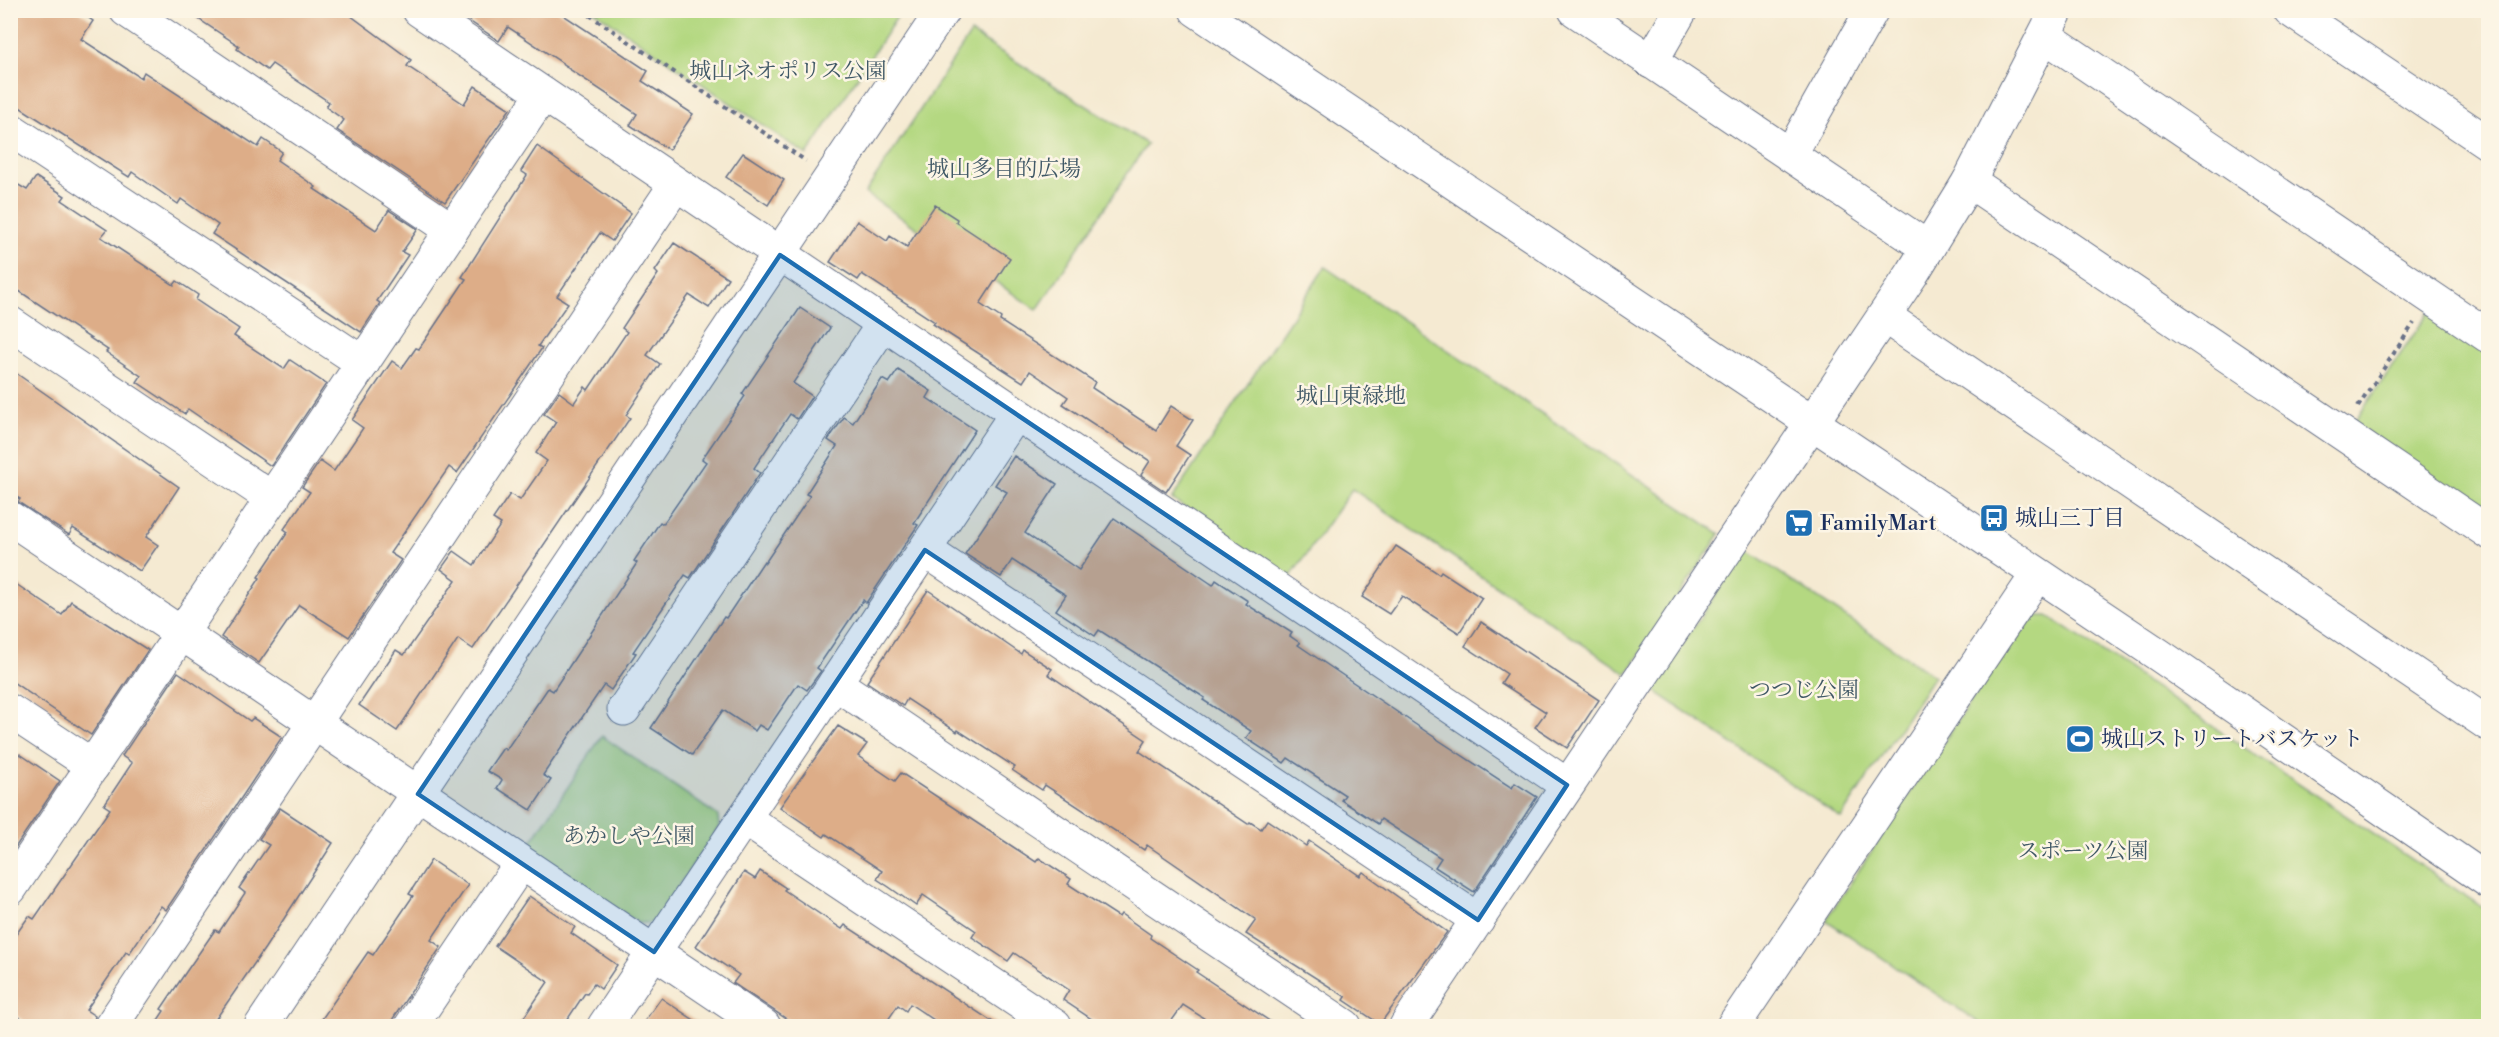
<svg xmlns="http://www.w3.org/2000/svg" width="2499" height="1037" font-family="'Libre Bodoni','Noto Serif JP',serif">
<rect width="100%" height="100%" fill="#fcf5e5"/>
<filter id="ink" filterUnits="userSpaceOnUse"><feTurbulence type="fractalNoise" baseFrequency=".0167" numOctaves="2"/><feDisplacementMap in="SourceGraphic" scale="12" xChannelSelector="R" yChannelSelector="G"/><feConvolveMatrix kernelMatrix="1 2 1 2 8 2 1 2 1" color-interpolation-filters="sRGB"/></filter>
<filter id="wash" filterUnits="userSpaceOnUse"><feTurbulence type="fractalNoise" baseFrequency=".008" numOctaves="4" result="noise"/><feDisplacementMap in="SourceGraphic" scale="24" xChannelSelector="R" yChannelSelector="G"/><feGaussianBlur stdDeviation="1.35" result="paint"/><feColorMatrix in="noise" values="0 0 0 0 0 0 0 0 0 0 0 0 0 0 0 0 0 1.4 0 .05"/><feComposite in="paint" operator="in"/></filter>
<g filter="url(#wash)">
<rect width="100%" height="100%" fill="#f5ead2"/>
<g fill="#b4d881" stroke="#688470" stroke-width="1.5">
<path d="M 594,11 L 901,11 L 807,155 Z"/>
<path d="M 971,33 L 1147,144 L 1037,310 L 865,193 Z"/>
<path d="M 1325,267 L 1720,534 L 1627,674 L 1352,489 L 1289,579 L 1172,499 Z"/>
<path d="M 2429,312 L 2488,352 L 2488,515 L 2353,424 Z"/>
<path d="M 1746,550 L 1934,676 L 1841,818 L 1652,689 Z"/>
<path d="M 2027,616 L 2048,616 L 2488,911 L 2488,1026 L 1984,1026 L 1826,920 Z"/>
<path d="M 602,736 L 718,816 L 719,827 L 653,923 L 638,923 L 527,848 Z"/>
</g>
<g id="blocks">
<g fill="#ddad88">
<path d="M 10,10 L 77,10 L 93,21 L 81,39 L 141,78 L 144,72 L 258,147 L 263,139 L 282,152 L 277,160 L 316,187 L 314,189 L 376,230 L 389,210 L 418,229 L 402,252 L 408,255 L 377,301 L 380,303 L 361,332 L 212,234 L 218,225 L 181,199 L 178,204 L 132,172 L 129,177 L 10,101 Z"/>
<path d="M 185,10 L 343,10 L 411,60 L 407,66 L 464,104 L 475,86 L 510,109 L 445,202 L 337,130 L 344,120 L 326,107 L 329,102 L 272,64 L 267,70 L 237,49 L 239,46 Z"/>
<path d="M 453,10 L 556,10 L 648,71 L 642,81 L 693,114 L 669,150 L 630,125 L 637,114 L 566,67 L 567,66 L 508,27 L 499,41 Z"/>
<path d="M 537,146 L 631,213 L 612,241 L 600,233 L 557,296 L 568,303 L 538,346 L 542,348 L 457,473 L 449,467 L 390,553 L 401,560 L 349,637 L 299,605 L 259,663 L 221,637 L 260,578 L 258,577 L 288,532 L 284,529 L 310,492 L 302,487 L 320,461 L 334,471 L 363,428 L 352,420 L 392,361 L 402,368 L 416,348 L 419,349 L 466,279 L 462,277 L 527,175 L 521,171 Z"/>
<path d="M 743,153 L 784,180 L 768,205 L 726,177 Z"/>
<path d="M 36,177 L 65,196 L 62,200 L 107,230 L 101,237 L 174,285 L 177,281 L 198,295 L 196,300 L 239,329 L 234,336 L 284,369 L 290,360 L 326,384 L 271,466 L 188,409 L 185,414 L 137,382 L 141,376 L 106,352 L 108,350 L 10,285 L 10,180 L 27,190 Z"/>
<path d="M 935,205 L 957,219 L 956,222 L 1010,258 L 980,304 L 1001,318 L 1000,321 L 1095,382 L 1092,388 L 1156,430 L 1171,406 L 1193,420 L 1176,446 L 1190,455 L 1166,492 L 1141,475 L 1150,461 L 1063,404 L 1068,397 L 1030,371 L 1023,382 L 933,324 L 935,322 L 862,274 L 858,280 L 830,262 L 857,221 L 887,241 L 890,236 L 907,247 Z"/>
<path d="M 674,243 L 728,278 L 709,308 L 689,295 L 647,355 L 660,364 L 626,415 L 630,418 L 473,649 L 458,639 L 397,731 L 359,705 L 396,650 L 404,655 L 456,580 L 441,569 L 454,551 L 474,565 L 501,524 L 493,519 L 510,494 L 520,500 L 547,461 L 536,453 L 556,422 L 544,414 L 559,392 L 574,403 L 585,387 L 588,390 L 627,332 L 622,328 L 658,274 L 655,271 Z"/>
<path d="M 800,308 L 830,328 L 793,383 L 812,396 L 797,419 L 790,414 L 754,468 L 760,473 L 690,578 L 685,575 L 633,652 L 636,653 L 611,690 L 604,685 L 543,775 L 551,780 L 531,810 L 497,788 L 502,780 L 487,771 L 503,748 L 506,750 L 548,688 L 553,691 L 637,563 L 634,561 L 660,522 L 663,524 L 706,462 L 702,459 L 745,396 L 742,394 Z"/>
<path d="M 10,369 L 179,487 L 146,537 L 158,545 L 140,571 L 73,528 L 69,535 L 18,502 L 20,499 L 10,493 Z"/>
<path d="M 898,370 L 931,391 L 927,398 L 975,430 L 914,523 L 918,525 L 866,603 L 863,600 L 817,668 L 821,671 L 807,690 L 798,684 L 767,730 L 759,725 L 755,731 L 723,710 L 692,755 L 651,728 L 724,617 L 726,618 L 764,561 L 765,563 L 810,496 L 806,494 L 837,446 L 828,440 L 844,417 L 853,423 L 882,379 L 889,383 Z"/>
<path d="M 1014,456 L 1057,484 L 1025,533 L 1079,570 L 1114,518 L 1213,585 L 1216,580 L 1248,601 L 1246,604 L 1292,633 L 1290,636 L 1300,643 L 1298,645 L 1440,741 L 1512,788 L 1515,783 L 1537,797 L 1474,892 L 1435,867 L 1441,858 L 1381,819 L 1378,824 L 1341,800 L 1345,795 L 1288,758 L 1284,763 L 1246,738 L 1251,731 L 1203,700 L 1205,698 L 1099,630 L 1095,636 L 1056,610 L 1066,595 L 1012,560 L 1001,577 L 965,554 L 1007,492 L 995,485 Z"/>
<path d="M 1396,546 L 1439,574 L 1441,571 L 1482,598 L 1459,633 L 1402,596 L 1389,614 L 1362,597 Z"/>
<path d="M 10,580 L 62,615 L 71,601 L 148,650 L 91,735 L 10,680 Z"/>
<path d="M 928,590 L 1021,654 L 1023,650 L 1052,669 L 1048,674 L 1146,740 L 1139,751 L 1248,824 L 1250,822 L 1261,829 L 1267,820 L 1306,846 L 1309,841 L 1360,876 L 1363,872 L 1447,932 L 1380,1024 L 1344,1000 L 1346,997 L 1246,934 L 1256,920 L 1147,845 L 1144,850 L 1045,785 L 1042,790 L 1012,770 L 1015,767 L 958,730 L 957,732 L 907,699 L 903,706 L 867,682 Z"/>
<path d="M 1481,622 L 1599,700 L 1567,748 L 1535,727 L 1546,712 L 1501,683 L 1507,674 L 1465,646 Z"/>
<path d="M 178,672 L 250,721 L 253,718 L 282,737 L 166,910 L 161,906 L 129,954 L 126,952 L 86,1010 L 95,1016 L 93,1026 L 33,1026 L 10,1012 L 10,943 L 29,916 L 34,919 L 110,809 L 104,805 L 132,763 L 122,756 Z"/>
<path d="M 838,726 L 867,744 L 858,756 L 895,781 L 901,773 L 1036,862 L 1039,858 L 1071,879 L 1068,884 L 1119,917 L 1121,914 L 1151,935 L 1150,938 L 1198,970 L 1196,972 L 1277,1026 L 1216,1026 L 1183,1005 L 1168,1026 L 1102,1026 L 1063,1000 L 1069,990 L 1014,953 L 1008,961 L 972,937 L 976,931 L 923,895 L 916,906 L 889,887 L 877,879 L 882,871 L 826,834 L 824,837 L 780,807 Z"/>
<path d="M 20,754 L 60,781 L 10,855 L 10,767 Z"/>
<path d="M 280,808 L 333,843 L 265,948 L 211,1026 L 154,1026 L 164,1011 L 161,1009 L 186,972 L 215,930 L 219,932 L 245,893 L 239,888 L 269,845 L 259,839 Z"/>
<path d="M 431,860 L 468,885 L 431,940 L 441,947 L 388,1026 L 317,1026 L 368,952 L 373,955 L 413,896 L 409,894 Z"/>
<path d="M 760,871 L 786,888 L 784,890 L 842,929 L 845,925 L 999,1026 L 943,1026 L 910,1004 L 906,1011 L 898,1005 L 884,1026 L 797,1026 L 733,983 L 739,975 L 696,946 L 744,872 L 755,879 Z"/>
<path d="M 529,896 L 575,927 L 571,933 L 617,965 L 601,989 L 594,984 L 587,994 L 585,993 L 563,1026 L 518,1026 L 548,982 L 495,946 Z"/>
<path d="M 661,998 L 703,1026 L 641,1026 Z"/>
</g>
</g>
</g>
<g filter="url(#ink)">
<use href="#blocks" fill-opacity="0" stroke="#677087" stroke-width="1.5"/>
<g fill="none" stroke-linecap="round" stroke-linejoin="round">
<g stroke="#677087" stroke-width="35">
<g id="minor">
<path d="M 126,10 L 452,230"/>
<path d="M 419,10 L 1567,785"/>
<path d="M 1196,10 L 2159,655 L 2488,881"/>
<path d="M 1575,10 L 1928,248"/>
<path d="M 2290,10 L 2488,143"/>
<path d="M 2045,36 L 2488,336"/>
<path d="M 1651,62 L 1681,10"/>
<path d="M 10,129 L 363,363"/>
<path d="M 1790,155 L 1872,10"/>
<path d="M 1969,181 L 2488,532"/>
<path d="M 1884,316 L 2488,724"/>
<path d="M 10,323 L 273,499"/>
<path d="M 10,518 L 764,1026"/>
<path d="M 925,550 L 1478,920"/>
<path d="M 835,683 L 1345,1026"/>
<path d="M 624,709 L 884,323"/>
<path d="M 10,711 L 93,766"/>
<path d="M 745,819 L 1055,1026"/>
<path d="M 10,889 L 543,94"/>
<path d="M 111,1026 L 676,184"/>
<path d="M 261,1026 L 943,10"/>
<path d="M 411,1026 L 521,863"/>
<path d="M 604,1026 L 1016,414"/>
<path d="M 1406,1026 L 1912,274 L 1969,181 L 2057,10"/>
<path d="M 1733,1026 L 2037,575"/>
</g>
</g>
<g stroke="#677087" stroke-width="4" stroke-dasharray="4.5 4.5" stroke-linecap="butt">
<path d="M 582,10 L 806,161"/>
<path d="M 2358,407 L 2414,323"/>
</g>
<use href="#minor" stroke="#fff" stroke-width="33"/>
</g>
</g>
<path fill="#1f6fb2" fill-opacity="0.2" stroke="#1f6fb2" stroke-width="4.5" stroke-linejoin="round" d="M 780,255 L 1567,785 L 1478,920 L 925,550 L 654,952 L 418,794 Z"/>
<defs>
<g id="bus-square" transform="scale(1.5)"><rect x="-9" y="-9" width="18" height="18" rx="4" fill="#1f6fb2" stroke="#fcf5e5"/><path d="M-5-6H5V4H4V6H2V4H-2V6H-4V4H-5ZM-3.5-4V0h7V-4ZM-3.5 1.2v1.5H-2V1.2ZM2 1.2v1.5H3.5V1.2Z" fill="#fff"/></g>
<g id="supermarket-square" transform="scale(1.5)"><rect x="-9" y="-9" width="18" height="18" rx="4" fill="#1f6fb2" stroke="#fcf5e5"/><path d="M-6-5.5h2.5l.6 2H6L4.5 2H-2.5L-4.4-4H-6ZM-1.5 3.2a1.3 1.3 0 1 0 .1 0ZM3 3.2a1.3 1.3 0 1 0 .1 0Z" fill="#fff"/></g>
<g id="stadium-square" transform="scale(1.5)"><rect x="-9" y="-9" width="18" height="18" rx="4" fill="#1f6fb2" stroke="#fcf5e5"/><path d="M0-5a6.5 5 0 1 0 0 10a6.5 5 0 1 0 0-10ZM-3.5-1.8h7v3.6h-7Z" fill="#fff"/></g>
</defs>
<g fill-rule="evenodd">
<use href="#bus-square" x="1994" y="518"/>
<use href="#supermarket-square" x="1799" y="523"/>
<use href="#stadium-square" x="2080" y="739"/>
</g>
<g text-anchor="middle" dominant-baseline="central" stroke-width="5" stroke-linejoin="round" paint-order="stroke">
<g font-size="22" fill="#415967" stroke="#fcf5e5">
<text x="788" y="71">城山ネオポリス公園</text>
<text x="1004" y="169">城山多目的広場</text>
<text x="1351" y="396">城山東緑地</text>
<text x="1804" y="690">つつじ公園</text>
<text x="629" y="836">あかしや公園</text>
<text x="2083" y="851">スポーツ公園</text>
</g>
<g font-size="22" fill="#1b2f5e" stroke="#fcf5e5" text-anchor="start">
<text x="2015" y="518">城山三丁目</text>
<text x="1820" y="523">FamilyMart</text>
<text x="2101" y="739">城山ストリートバスケット</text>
</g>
</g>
<rect width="2499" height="1037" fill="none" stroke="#fcf5e5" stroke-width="36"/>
</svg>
